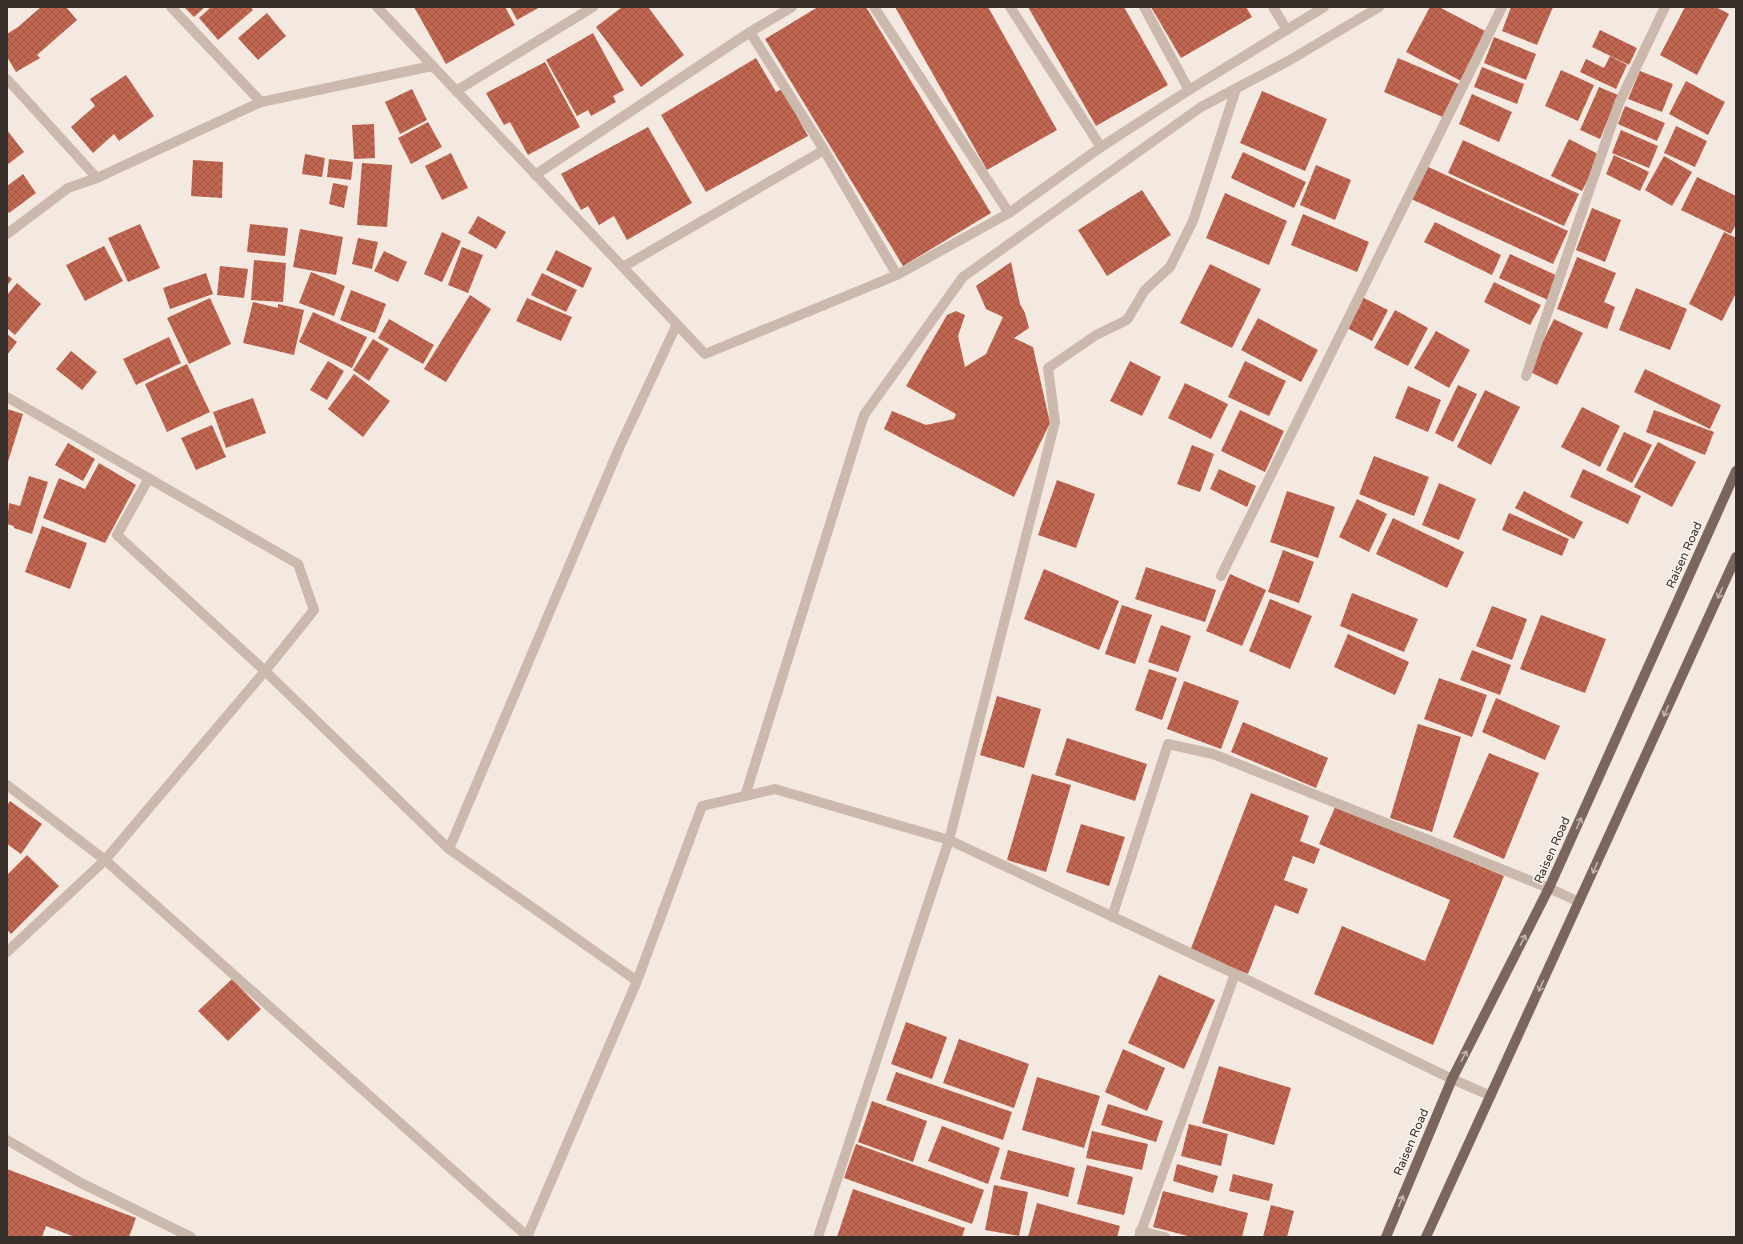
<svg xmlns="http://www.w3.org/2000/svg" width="1743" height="1244" font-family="'Varela Round',sans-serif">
<defs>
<pattern id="building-cross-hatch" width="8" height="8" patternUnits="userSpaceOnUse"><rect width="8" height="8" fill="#c16751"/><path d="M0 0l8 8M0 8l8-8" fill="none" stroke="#9e5543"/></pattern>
</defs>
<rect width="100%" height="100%" fill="#f3e9e1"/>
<g fill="url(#building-cross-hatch)">
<path d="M 41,7 L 66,7 L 77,20 L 37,55 L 40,58 L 16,72 L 7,57 L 7,34 L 18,27 Z"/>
<path d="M 184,7 L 205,7 L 194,17 Z"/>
<path d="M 211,7 L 251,7 L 253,10 L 218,40 L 199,18 Z"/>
<path d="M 414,7 L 505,7 L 515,25 L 446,64 Z"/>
<path d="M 510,7 L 540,7 L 517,20 Z"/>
<path d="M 622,7 L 648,7 L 684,55 L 641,87 L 596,27 Z"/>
<path d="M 818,7 L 866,7 L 991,213 L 903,266 L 765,39 Z"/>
<path d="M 895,7 L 988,7 L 1057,130 L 987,170 Z"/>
<path d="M 1028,7 L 1124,7 L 1168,85 L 1096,126 Z"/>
<path d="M 1151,7 L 1246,7 L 1252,17 L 1181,58 Z"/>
<path d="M 1430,7 L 1439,7 L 1487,32 L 1461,81 L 1406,52 Z"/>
<path d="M 1511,7 L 1553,7 L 1537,45 L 1502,31 Z"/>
<path d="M 1685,7 L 1716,7 L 1729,14 L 1697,75 L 1660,55 Z"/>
<path d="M 267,13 L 286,36 L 258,60 L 238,38 Z"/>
<path d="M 1600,30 L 1637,48 L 1629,65 L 1592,47 Z"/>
<path d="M 593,33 L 624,90 L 613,96 L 616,102 L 591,116 L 588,110 L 577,116 L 546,60 Z"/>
<path d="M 1494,37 L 1536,54 L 1526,80 L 1484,63 Z"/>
<path d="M 1610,56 L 1627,65 L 1616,89 L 1580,72 L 1586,59 L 1604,68 Z"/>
<path d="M 756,58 L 776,92 L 782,89 L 808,136 L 706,192 L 661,115 Z"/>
<path d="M 1398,58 L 1459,84 L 1445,118 L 1384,92 Z"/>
<path d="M 545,62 L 580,127 L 528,155 L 510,122 L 504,125 L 486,93 Z"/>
<path d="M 1482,67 L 1524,84 L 1517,104 L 1474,87 Z"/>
<path d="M 1561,70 L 1594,85 L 1578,121 L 1545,106 Z"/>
<path d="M 1640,71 L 1673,84 L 1662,112 L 1628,99 Z"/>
<path d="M 126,75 L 154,116 L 119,141 L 114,134 L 93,153 L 71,127 L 95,106 L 90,99 Z"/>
<path d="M 1686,81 L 1725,102 L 1708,135 L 1669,114 Z"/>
<path d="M 1599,87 L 1618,95 L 1600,139 L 1580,130 Z"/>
<path d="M 412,89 L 427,120 L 400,134 L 385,102 Z"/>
<path d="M 1262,91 L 1327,119 L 1305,171 L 1240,143 Z"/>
<path d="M 1472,94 L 1512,112 L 1499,142 L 1459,124 Z"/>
<path d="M 1625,106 L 1665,123 L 1657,141 L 1618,124 Z"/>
<path d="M 428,122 L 442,147 L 411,164 L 398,138 Z"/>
<path d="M 374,124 L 375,158 L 354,159 L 352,125 Z"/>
<path d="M 1676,126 L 1707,141 L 1695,167 L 1664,153 Z"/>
<path d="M 648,127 L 692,203 L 627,240 L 614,216 L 599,225 L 588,206 L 581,210 L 561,174 Z"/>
<path d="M 7,130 L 24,152 L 7,165 Z"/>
<path d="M 1621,130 L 1658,146 L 1649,168 L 1612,153 Z"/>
<path d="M 1569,139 L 1600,155 L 1582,191 L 1551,176 Z"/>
<path d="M 1463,140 L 1579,194 L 1564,226 L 1448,173 Z"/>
<path d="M 1243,152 L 1306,182 L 1294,208 L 1231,178 Z"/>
<path d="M 451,153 L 468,188 L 442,200 L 425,166 Z"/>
<path d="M 305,154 L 325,158 L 322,177 L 302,174 Z"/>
<path d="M 1614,155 L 1649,172 L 1640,191 L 1606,174 Z"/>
<path d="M 1664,156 L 1692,172 L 1672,206 L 1645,190 Z"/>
<path d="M 329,159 L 353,162 L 351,180 L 327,177 Z"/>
<path d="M 193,160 L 223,162 L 222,198 L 191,196 Z"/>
<path d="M 362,163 L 392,165 L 387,227 L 357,225 Z"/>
<path d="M 1316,165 L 1351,180 L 1335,220 L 1300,205 Z"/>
<path d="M 1424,165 L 1568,231 L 1553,264 L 1409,198 Z"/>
<path d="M 23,174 L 36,193 L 9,213 L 7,211 L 7,186 Z"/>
<path d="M 1697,177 L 1736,196 L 1736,224 L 1731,234 L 1681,210 Z"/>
<path d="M 333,183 L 348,186 L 344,208 L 329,204 Z"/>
<path d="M 1142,190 L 1171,235 L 1107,276 L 1078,230 Z"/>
<path d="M 1225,193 L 1287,221 L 1269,265 L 1206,238 Z"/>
<path d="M 1592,208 L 1621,220 L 1605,262 L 1576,250 Z"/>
<path d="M 1303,214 L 1369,242 L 1357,272 L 1291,245 Z"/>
<path d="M 478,216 L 506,232 L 496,249 L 468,233 Z"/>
<path d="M 1435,222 L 1501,255 L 1492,275 L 1424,242 Z"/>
<path d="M 140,224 L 160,268 L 128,282 L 108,238 Z"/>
<path d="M 250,224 L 288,228 L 285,256 L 247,252 Z"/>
<path d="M 300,229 L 343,237 L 336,275 L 293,267 Z"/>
<path d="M 442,232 L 461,241 L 442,282 L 424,274 Z"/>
<path d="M 1724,232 L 1736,238 L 1736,293 L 1722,321 L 1689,304 Z"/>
<path d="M 358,238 L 378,242 L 372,269 L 352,264 Z"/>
<path d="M 104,246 L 123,281 L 85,301 L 66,265 Z"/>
<path d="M 462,247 L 483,255 L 468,293 L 448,285 Z"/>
<path d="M 556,250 L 592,268 L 583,288 L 546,270 Z"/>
<path d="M 384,251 L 407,262 L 398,282 L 374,271 Z"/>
<path d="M 1510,254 L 1558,276 L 1548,300 L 1499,278 Z"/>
<path d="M 1577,257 L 1616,273 L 1604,302 L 1615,307 L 1607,329 L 1557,309 Z"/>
<path d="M 254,260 L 286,263 L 283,302 L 251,300 Z"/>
<path d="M 1011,262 L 1020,304 L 1025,313 L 1029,328 L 1014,338 L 1033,347 L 1050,423 L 1014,497 L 884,429 L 892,411 L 926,425 L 954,419 L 956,414 L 906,386 L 947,315 L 956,311 L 965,315 L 958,336 L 965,367 L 986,354 L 1003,317 L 986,309 L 976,286 Z"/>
<path d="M 1210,264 L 1261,289 L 1232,348 L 1180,323 Z"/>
<path d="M 220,266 L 248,269 L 244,298 L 217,295 Z"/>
<path d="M 311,272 L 345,286 L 334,316 L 299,303 Z"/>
<path d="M 206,273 L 213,294 L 170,309 L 163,288 Z"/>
<path d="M 542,273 L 577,290 L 566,312 L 531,295 Z"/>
<path d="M 7,275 L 12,279 L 7,286 Z"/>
<path d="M 1494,282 L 1541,305 L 1530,325 L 1484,302 Z"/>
<path d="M 17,283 L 41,304 L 15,335 L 7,328 L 7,295 Z"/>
<path d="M 1636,288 L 1687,309 L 1670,350 L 1619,330 Z"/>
<path d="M 351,290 L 386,304 L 375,333 L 340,320 Z"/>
<path d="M 470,295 L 491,309 L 446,382 L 424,369 Z"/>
<path d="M 1362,297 L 1388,310 L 1372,341 L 1347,328 Z"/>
<path d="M 210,298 L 231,344 L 189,364 L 167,318 Z"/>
<path d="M 527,298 L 572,317 L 561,341 L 516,321 Z"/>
<path d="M 253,302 L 278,308 L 278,304 L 304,310 L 294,355 L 243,343 Z"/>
<path d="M 1395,310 L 1428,328 L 1408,366 L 1374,348 Z"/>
<path d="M 313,312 L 367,337 L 352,368 L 299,342 Z"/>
<path d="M 1258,318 L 1318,350 L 1301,382 L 1241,350 Z"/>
<path d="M 389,319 L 434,345 L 423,364 L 378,338 Z"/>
<path d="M 1554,319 L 1583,333 L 1557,385 L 1528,371 Z"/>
<path d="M 1436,331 L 1470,350 L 1449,388 L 1414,368 Z"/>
<path d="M 7,334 L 17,342 L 7,355 Z"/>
<path d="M 169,337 L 181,363 L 136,385 L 123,359 Z"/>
<path d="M 373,339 L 389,349 L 369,381 L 353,370 Z"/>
<path d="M 71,351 L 97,372 L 82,390 L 56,369 Z"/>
<path d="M 328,361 L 344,371 L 327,400 L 310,390 Z"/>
<path d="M 1130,361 L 1161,377 L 1142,416 L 1110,401 Z"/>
<path d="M 1245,361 L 1286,381 L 1269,416 L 1228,397 Z"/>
<path d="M 187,364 L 210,412 L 167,432 L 145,384 Z"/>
<path d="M 1645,369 L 1721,405 L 1710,429 L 1634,392 Z"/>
<path d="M 354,374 L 390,401 L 363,437 L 328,409 Z"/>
<path d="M 1185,383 L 1228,404 L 1211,439 L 1168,418 Z"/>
<path d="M 1458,385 L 1477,394 L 1453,442 L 1435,433 Z"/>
<path d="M 1408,386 L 1441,400 L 1428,432 L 1395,418 Z"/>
<path d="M 1485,390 L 1520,407 L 1491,465 L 1457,447 Z"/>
<path d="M 253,398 L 266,433 L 226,448 L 213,412 Z"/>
<path d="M 1582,407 L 1620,426 L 1600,467 L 1561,447 Z"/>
<path d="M 7,409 L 23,414 L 7,465 Z"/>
<path d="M 1240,410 L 1284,431 L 1265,472 L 1221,451 Z"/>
<path d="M 1654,410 L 1714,432 L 1705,455 L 1646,432 Z"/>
<path d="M 212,425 L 226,457 L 196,470 L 181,438 Z"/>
<path d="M 1624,432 L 1652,445 L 1632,483 L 1606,470 Z"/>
<path d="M 1658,442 L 1696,462 L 1672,507 L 1634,487 Z"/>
<path d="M 68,443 L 95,459 L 83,481 L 55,465 Z"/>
<path d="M 1192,445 L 1214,454 L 1200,492 L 1177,484 Z"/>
<path d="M 1374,456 L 1429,477 L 1414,516 L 1359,494 Z"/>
<path d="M 99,463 L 136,485 L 105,543 L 43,518 L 59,478 L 85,489 Z"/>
<path d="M 1219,469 L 1256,486 L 1247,507 L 1210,489 Z"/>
<path d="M 1583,469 L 1641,496 L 1628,524 L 1570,497 Z"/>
<path d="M 29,476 L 48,482 L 32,534 L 14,528 L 14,526 L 7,524 L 9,503 L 20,506 Z"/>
<path d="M 1057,480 L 1095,494 L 1076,548 L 1038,535 Z"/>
<path d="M 1439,483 L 1476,499 L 1459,540 L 1422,525 Z"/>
<path d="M 1287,491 L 1335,507 L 1318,558 L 1270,542 Z"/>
<path d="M 1524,491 L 1583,522 L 1574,539 L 1515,508 Z"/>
<path d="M 1357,499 L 1387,514 L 1369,552 L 1339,537 Z"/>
<path d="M 1509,513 L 1569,539 L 1562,556 L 1502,530 Z"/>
<path d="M 1393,518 L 1464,552 L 1447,588 L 1376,554 Z"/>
<path d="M 42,526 L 87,543 L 70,589 L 25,572 Z"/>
<path d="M 1283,550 L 1314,562 L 1299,603 L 1268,592 Z"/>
<path d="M 1146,567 L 1216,590 L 1205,622 L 1135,599 Z"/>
<path d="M 1044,569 L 1119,601 L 1099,650 L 1024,619 Z"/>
<path d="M 1230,574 L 1266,590 L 1242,646 L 1206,631 Z"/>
<path d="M 1352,593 L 1418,619 L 1404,652 L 1340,626 Z"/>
<path d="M 1270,599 L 1312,616 L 1290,669 L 1249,651 Z"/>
<path d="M 1122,605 L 1152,615 L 1135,664 L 1105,654 Z"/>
<path d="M 1492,606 L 1527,619 L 1512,660 L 1476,646 Z"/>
<path d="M 1541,615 L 1606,639 L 1585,693 L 1520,669 Z"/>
<path d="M 1161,625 L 1191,636 L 1178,672 L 1148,662 Z"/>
<path d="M 1348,634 L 1409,662 L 1395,695 L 1334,667 Z"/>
<path d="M 1472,650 L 1511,665 L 1500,695 L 1460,680 Z"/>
<path d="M 1149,669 L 1177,678 L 1162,720 L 1135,710 Z"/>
<path d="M 1439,678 L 1487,695 L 1472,737 L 1424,719 Z"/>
<path d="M 1184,681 L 1239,701 L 1221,749 L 1167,729 Z"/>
<path d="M 997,696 L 1041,709 L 1024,768 L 980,755 Z"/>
<path d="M 1496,698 L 1560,726 L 1545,760 L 1482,732 Z"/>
<path d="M 1243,722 L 1328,758 L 1316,788 L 1231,752 Z"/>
<path d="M 1418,724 L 1461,737 L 1432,832 L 1390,818 Z"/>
<path d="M 1067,738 L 1147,764 L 1135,801 L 1055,775 Z"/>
<path d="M 1489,753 L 1539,773 L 1504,859 L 1453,837 Z"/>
<path d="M 1032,774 L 1071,785 L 1046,872 L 1007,860 Z"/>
<path d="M 1251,793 L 1309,816 L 1300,841 L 1320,849 L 1314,864 L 1293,856 L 1284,880 L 1308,889 L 1298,914 L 1275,905 L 1248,974 L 1190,951 Z"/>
<path d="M 10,801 L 42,824 L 21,854 L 7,844 L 7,805 Z"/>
<path d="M 1336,805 L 1504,876 L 1433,1045 L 1314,994 L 1342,926 L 1425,961 L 1450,900 L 1319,844 Z"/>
<path d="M 1081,824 L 1125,837 L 1109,886 L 1066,872 Z"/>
<path d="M 27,855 L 59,886 L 11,934 L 7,930 L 7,875 Z"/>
<path d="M 1159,975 L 1215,1000 L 1184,1069 L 1128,1043 Z"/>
<path d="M 232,979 L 261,1009 L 228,1041 L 198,1011 Z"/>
<path d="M 906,1022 L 947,1037 L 932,1079 L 891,1064 Z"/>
<path d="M 959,1039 L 1029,1064 L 1014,1108 L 943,1083 Z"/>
<path d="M 1123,1049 L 1165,1068 L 1147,1111 L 1105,1092 Z"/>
<path d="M 1219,1066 L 1291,1088 L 1274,1145 L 1202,1123 Z"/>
<path d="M 896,1072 L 1012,1112 L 1003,1140 L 886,1100 Z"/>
<path d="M 1037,1077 L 1100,1096 L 1084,1148 L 1022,1130 Z"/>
<path d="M 872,1101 L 927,1121 L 913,1162 L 858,1142 Z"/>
<path d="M 1108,1104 L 1163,1121 L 1156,1142 L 1101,1125 Z"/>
<path d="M 1189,1124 L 1228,1134 L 1221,1166 L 1181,1156 Z"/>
<path d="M 942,1126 L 1000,1148 L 988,1184 L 928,1161 Z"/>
<path d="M 1092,1131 L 1148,1144 L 1142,1170 L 1086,1158 Z"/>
<path d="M 856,1144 L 984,1190 L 972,1224 L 844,1178 Z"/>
<path d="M 1008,1150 L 1075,1168 L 1068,1197 L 1000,1179 Z"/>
<path d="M 1177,1164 L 1218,1176 L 1213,1193 L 1173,1181 Z"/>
<path d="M 1087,1165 L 1133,1177 L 1124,1215 L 1077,1204 Z"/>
<path d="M 7,1169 L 136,1218 L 129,1237 L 75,1237 L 46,1226 L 42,1237 L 7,1237 Z"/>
<path d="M 1233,1174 L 1273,1184 L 1269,1201 L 1229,1191 Z"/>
<path d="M 994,1185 L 1028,1192 L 1019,1236 L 985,1230 Z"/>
<path d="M 853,1189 L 965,1228 L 962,1237 L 837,1237 Z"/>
<path d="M 1163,1191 L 1248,1213 L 1242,1237 L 1192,1237 L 1153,1227 Z"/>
<path d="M 1037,1203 L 1120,1226 L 1117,1237 L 1028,1237 Z"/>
<path d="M 1271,1205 L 1294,1211 L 1287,1237 L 1263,1237 Z"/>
</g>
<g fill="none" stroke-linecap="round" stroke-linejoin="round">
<g stroke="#cbb9ad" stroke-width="10">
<path d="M 171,7 L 261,102"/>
<path d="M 377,7 L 705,354 L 897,275 L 1009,213 L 1101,147 L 1189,90 L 1324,7"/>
<path d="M 874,7 L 1009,213"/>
<path d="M 1010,7 L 1101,147"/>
<path d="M 1144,7 L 1189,90"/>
<path d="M 1273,7 L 1287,30"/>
<path d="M 750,32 L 824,150 L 897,275"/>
<path d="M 7,79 L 97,178"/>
<path d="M 456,91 L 593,7"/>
<path d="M 535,175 L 750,32 L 792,7"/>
<path d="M 7,234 L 68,188 L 97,178 L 261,102 L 432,66"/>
<path d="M 623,267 L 824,150"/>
<path d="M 1526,376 L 1619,103 L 1665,7"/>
<path d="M 7,397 L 298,564 L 314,610 L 265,671 L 105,860 L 7,952"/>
<path d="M 149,478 L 117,535 L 265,671 L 449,849 L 637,981"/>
<path d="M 1221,576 L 1502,7"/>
<path d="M 7,785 L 105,860 L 528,1237"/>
<path d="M 745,796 L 864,415 L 963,277 L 1201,107 L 1290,60 L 1379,7"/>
<path d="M 449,849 L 620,446 L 677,324"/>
<path d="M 1112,917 L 1168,744 L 1213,754 L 1549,888 L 1579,902"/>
<path d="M 7,1140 L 81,1183 L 191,1237"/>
<path d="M 1140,1231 L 1165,1237"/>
<path d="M 527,1237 L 637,981 L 702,806 L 775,789 L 949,840 L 1235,974 L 1452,1079 L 1491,1096"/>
<path d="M 818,1237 L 949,840 L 1055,422 L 1048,368 L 1096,335 L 1127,320 L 1145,290 L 1170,267 L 1193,221 L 1236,89"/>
<path d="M 1139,1237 L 1235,974"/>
</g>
<g stroke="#7a665d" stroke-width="10">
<path d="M 1386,1237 L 1452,1079 L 1549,888 L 1736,471"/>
<path d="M 1426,1237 L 1736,557"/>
</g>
</g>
<defs><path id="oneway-shaft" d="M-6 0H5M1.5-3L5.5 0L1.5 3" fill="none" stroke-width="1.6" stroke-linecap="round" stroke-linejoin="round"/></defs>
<g stroke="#c0b4ad">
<use href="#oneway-shaft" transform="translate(1720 593) rotate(114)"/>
<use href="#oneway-shaft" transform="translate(1666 711) rotate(114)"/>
<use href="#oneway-shaft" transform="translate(1579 823) rotate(-66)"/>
<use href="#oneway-shaft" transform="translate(1595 868) rotate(114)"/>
<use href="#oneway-shaft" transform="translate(1523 940) rotate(-63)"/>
<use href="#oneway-shaft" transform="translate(1541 986) rotate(114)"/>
<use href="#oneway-shaft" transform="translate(1464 1056) rotate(-63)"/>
<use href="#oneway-shaft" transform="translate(1401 1201) rotate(-67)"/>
</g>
<g text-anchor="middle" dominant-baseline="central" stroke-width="3.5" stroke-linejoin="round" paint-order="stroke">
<g font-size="12" fill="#392f2b" stroke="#faf4ee">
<text transform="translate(1684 555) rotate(-66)">Raisen Road</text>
<text transform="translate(1552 850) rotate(-66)">Raisen Road</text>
<text transform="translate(1411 1142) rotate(-67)">Raisen Road</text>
</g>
</g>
<rect width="1743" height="1244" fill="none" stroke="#392f2b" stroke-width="16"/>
</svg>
